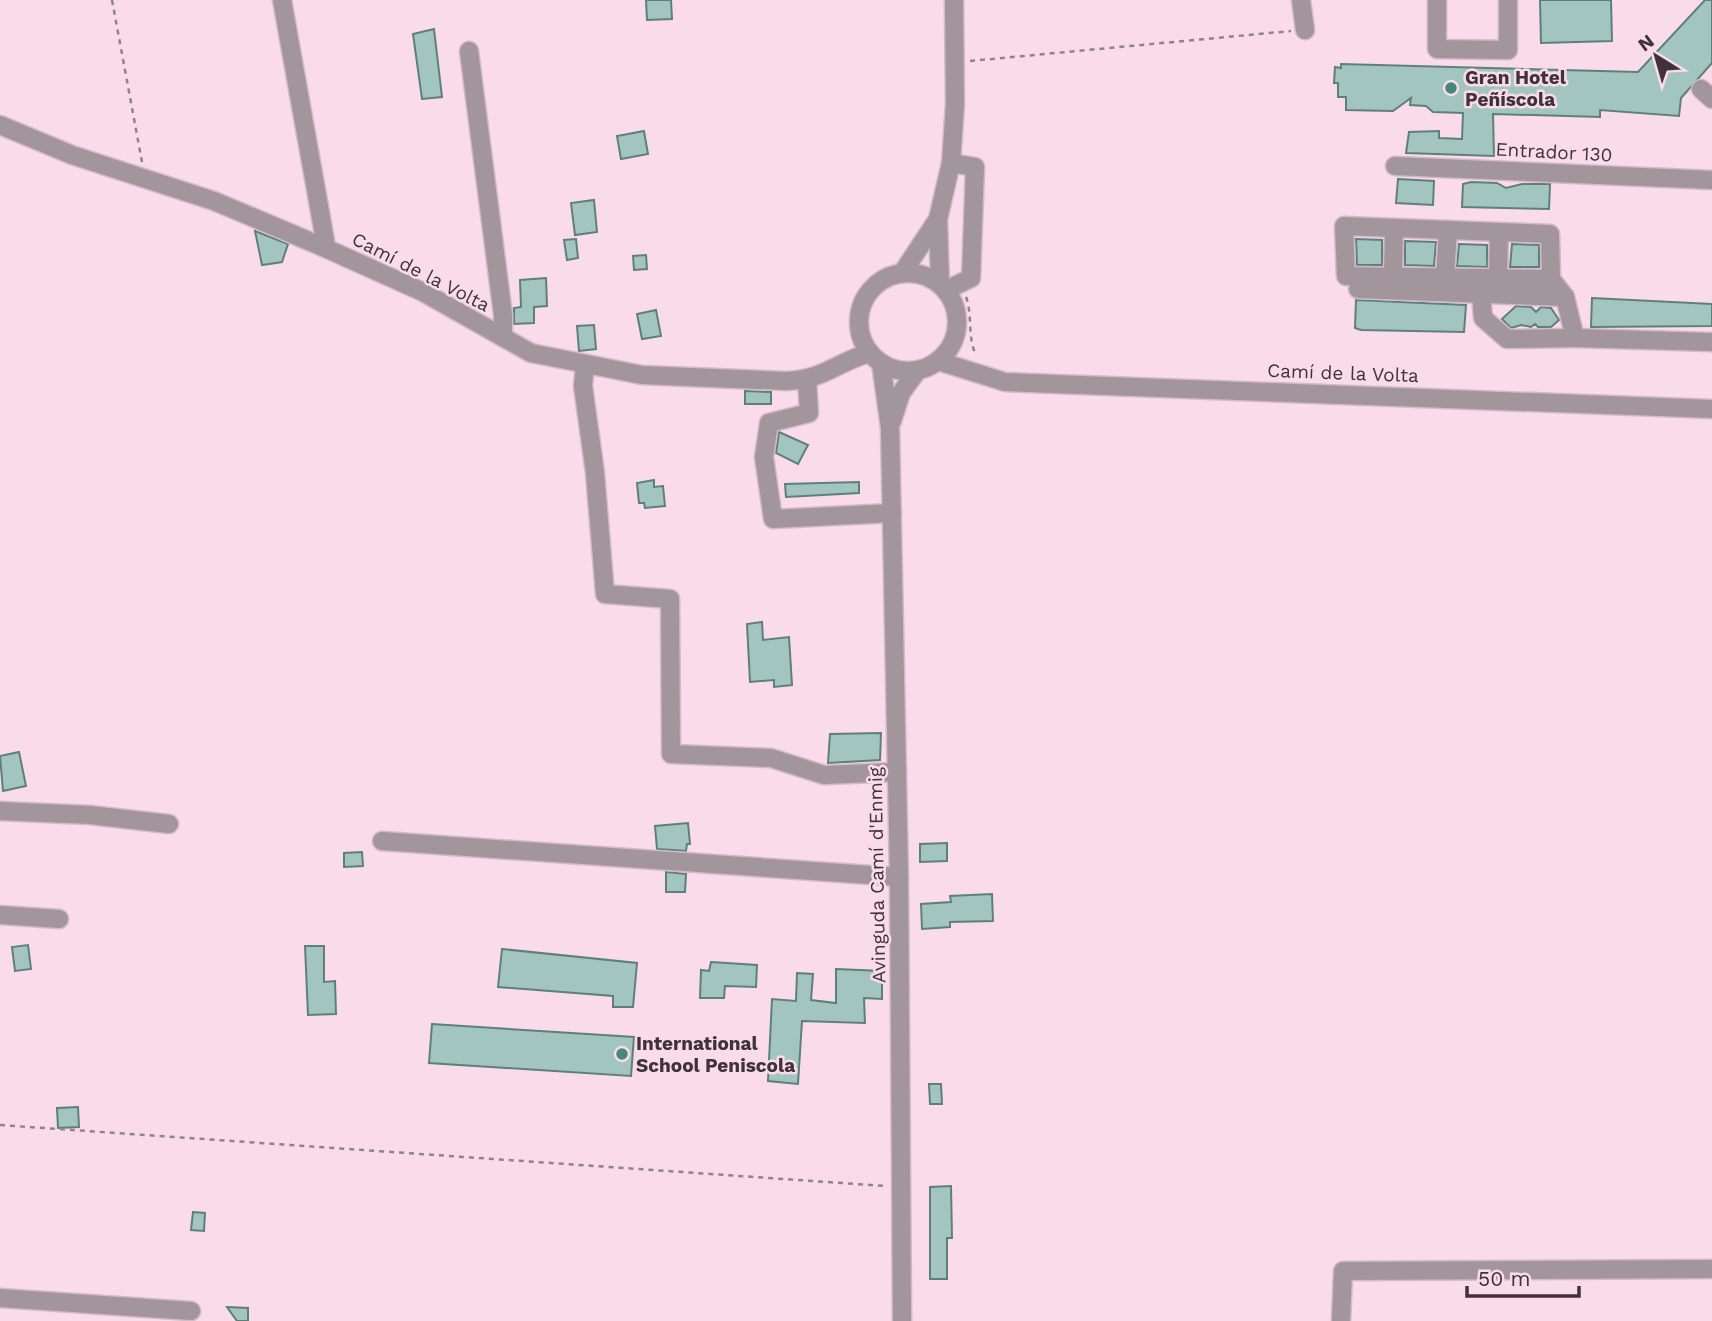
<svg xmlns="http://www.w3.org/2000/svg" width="1712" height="1321" font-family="'Work Sans',sans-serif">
<rect width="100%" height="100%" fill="#f9dbea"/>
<g fill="#a2c6bf" stroke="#5f807a" stroke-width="2">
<path d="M 646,0 L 671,0 L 672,19 L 647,20 Z"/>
<path d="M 1540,0 L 1611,0 L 1612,41 L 1541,43 Z"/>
<path d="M 1705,0 L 1712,0 L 1712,63 L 1681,98 L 1679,116 L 1600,110 L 1600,117 L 1493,114 L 1494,156 L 1406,153 L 1409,132 L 1439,131 L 1439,138 L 1462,139 L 1463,113 L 1433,112 L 1426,106 L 1410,105 L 1411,98 L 1393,111 L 1346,110 L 1346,97 L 1338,97 L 1338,83 L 1334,83 L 1335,67 L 1341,68 L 1341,64 L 1638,72 Z"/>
<path d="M 434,29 L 442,97 L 422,99 L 413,34 Z"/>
<path d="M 644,131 L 648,154 L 621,159 L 617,136 Z"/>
<path d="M 1398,179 L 1434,181 L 1433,205 L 1396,203 Z"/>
<path d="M 1471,182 L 1497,183 L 1506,188 L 1522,184 L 1550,184 L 1549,209 L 1462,207 L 1463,184 Z"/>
<path d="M 594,200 L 597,232 L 575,235 L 571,203 Z"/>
<path d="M 255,231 L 288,244 L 282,262 L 262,265 Z"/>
<path d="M 576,239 L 578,258 L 567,260 L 564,240 Z"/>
<path d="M 1356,239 L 1382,240 L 1382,265 L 1357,265 Z"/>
<path d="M 1405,241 L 1436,242 L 1434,266 L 1405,265 Z"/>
<path d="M 1459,244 L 1487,245 L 1487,267 L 1457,266 Z"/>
<path d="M 1512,244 L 1539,245 L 1539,267 L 1510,267 Z"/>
<path d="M 646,255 L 647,269 L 634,270 L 633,256 Z"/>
<path d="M 546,278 L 547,306 L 534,307 L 534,323 L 514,324 L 514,308 L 521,307 L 520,280 Z"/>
<path d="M 1592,298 L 1712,304 L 1712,326 L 1591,327 Z"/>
<path d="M 1356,300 L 1466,305 L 1464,332 L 1361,330 L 1355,328 Z"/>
<path d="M 1516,306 L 1531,307 L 1536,312 L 1541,307 L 1551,308 L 1559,320 L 1551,327 L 1538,327 L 1535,324 L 1531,327 L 1521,325 L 1511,328 L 1502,319 Z"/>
<path d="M 656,310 L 661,336 L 642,339 L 637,314 Z"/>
<path d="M 594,325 L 596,349 L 579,351 L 577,326 Z"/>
<path d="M 745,391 L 771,392 L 771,404 L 745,404 Z"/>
<path d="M 779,432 L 808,445 L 798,464 L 776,453 Z"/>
<path d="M 654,480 L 654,487 L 663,486 L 665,506 L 645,508 L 644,503 L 639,503 L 637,483 Z"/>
<path d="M 859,482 L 859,493 L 786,497 L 785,484 Z"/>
<path d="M 762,622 L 763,640 L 789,637 L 792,685 L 774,687 L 774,680 L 750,682 L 747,624 Z"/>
<path d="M 881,733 L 880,760 L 828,763 L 830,734 Z"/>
<path d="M 19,752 L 26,786 L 3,791 L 0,756 Z"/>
<path d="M 688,823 L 690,844 L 687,844 L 686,851 L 657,849 L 655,826 Z"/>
<path d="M 947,843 L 947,861 L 920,862 L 920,844 Z"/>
<path d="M 362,852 L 363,866 L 344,867 L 344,853 Z"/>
<path d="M 666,872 L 686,874 L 685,892 L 666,892 Z"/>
<path d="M 992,894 L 993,921 L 950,922 L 950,927 L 922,929 L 921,904 L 951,902 L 950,896 Z"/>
<path d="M 28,945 L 31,969 L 15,971 L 12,947 Z"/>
<path d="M 305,946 L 324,946 L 324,982 L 335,981 L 336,1014 L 308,1015 Z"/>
<path d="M 502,949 L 637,963 L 633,1007 L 613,1007 L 613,996 L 498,987 Z"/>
<path d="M 711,962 L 757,965 L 756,987 L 725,986 L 724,998 L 700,998 L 701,970 L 709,971 Z"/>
<path d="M 836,969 L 882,971 L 882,999 L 864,998 L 865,1023 L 802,1021 L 798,1084 L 768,1081 L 772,999 L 796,1001 L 797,973 L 813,974 L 811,1000 L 836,1003 Z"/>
<path d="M 432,1024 L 634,1037 L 631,1076 L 429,1063 Z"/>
<path d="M 929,1084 L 941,1084 L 942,1104 L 930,1104 Z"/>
<path d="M 78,1107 L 79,1127 L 58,1128 L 57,1108 Z"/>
<path d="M 951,1186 L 952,1238 L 947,1238 L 947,1279 L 930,1279 L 930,1187 Z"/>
<path d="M 193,1212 L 205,1213 L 204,1231 L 191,1230 Z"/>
<path d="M 227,1307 L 248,1308 L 248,1321 L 237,1321 Z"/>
</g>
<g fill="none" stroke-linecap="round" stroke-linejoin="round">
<g stroke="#d4b9c7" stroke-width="21">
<g id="minor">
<path d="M 282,0 L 325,240 L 323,247"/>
<path d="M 1301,0 L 1305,30"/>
<path d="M 1437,0 L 1437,49 L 1508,50 L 1508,0"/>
<path d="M 469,51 L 503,315 L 503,337"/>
<path d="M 1701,89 L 1712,99"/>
<path d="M 0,125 L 72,155 L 214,201 L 323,247 L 423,292 L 531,353 L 642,375 L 785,381 C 824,380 835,363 869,353"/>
<path d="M 1395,166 L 1712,180"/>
<path d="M 903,272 L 938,219"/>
<circle cx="908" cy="322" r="49"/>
<path d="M 1393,277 L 1394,228"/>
<path d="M 1445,277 L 1448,230"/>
<path d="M 1498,278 L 1499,232"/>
<path d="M 1551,279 L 1346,276 L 1344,226 L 1550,234 L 1551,279 L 1565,297"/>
<path d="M 940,283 L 938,219 L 951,163 L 955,104 L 954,0"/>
<path d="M 1358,289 L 1565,297 L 1575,338 L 1712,342"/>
<path d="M 946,290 L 971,278 L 975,167 L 951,163"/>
<path d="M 1481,293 L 1483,318 L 1507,339 L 1575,338"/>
<path d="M 938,361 L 1005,382 L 1712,409"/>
<path d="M 881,363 L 890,428 L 899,877 L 902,1321"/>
<path d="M 585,364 L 583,386 L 595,473 L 605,594 L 670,599 L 671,754 L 771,758 L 824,775 L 897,772"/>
<path d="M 807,380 L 809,413 L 769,423 L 764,457 L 773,519 L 892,513"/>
<path d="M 892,421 L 901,393 L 917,371"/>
<path d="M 0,811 L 90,815 L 169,824"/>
<path d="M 382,841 L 899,877"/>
<path d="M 0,915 L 59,919"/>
<path d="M 0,1298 L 191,1311"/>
<path d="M 1341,1321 L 1343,1271 L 1712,1269"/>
</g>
</g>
<g stroke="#95818b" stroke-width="2.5" stroke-dasharray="5 5" stroke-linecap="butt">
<path d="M 112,0 L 142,162"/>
<path d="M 970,61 L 1291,31"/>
<path d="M 966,297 C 973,316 967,337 976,355"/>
<path d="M 0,1125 L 885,1186"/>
</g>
<use href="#minor" stroke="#a2959b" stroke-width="18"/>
</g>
<g fill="#44887d" stroke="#f9dbea" stroke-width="2.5">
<circle cx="1451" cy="88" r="7"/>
<circle cx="622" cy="1054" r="7"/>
</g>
<g text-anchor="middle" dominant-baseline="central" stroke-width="5" stroke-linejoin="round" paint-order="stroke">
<g font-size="19" font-weight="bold" fill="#3f3339" stroke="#f9dbea" text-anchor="start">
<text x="1465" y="77">Gran Hotel<tspan x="1465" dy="22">Peñíscola</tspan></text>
<text x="636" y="1043">International<tspan x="636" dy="22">School Peniscola</tspan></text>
</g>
<g font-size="19" fill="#3f3339" stroke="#f9dbea">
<text transform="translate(1554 152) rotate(3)">Entrador 130</text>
<text transform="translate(421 272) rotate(27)">Camí de la Volta</text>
<text transform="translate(1343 373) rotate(2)">Camí de la Volta</text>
<text transform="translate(877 875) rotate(-91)">Avinguda Camí d'Enmig</text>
</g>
</g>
<g transform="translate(1656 56) rotate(323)" stroke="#f9dbea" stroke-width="5" paint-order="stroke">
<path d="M0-5L12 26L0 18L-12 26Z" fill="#3f3339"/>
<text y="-10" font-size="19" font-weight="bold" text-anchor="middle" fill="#3f3339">N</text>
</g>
<path d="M1467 1286v10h112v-10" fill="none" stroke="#3f3339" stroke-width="3.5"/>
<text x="1478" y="1286" font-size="21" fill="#3f3339" stroke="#f9dbea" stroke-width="5" paint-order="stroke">50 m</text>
</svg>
